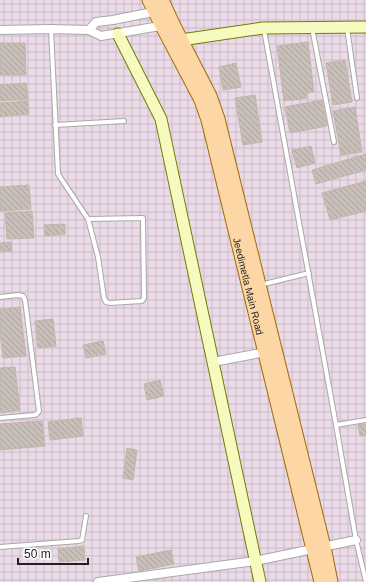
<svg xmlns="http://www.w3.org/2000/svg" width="366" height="582" font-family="Helvetica,sans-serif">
<defs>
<pattern id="industrial-grid" width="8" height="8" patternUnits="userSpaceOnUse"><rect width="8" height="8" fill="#ebdbe8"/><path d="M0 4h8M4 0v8" fill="none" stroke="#c9bcc7"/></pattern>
<pattern id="building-back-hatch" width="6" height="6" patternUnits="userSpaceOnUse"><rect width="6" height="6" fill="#c7bfb8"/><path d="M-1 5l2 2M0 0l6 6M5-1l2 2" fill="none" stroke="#aba49e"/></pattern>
</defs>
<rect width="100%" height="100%" fill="#f2efe9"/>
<rect fill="url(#industrial-grid)" x="0" y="0" width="366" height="582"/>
<g fill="url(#building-back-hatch)" stroke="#c4b6ab">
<path d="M 308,42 L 314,92 L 306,93 L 307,98 L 284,101 L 277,46 Z"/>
<path d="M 0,43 L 25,43 L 26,75 L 0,75 Z"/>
<path d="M 345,60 L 352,102 L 333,105 L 326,63 Z"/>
<path d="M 236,63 L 241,87 L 223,90 L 219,67 Z"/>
<path d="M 26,83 L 28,99 L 0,101 L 0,85 Z"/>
<path d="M 255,95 L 262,142 L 243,145 L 235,98 Z"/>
<path d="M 322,100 L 327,126 L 290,133 L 285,107 Z"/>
<path d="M 28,101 L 29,114 L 0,117 L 0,103 Z"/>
<path d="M 355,107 L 362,152 L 341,155 L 333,111 Z"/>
<path d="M 311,146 L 315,163 L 297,168 L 292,150 Z"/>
<path d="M 366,154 L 366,170 L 316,184 L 312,170 Z"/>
<path d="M 366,181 L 366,211 L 330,220 L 322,193 Z"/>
<path d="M 29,185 L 31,209 L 0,211 L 0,187 Z"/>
<path d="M 32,211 L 34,238 L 7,239 L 5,213 Z"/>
<path d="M 65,224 L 65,234 L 45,236 L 44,225 Z"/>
<path d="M 11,242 L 12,251 L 0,252 L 0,243 Z"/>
<path d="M 20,307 L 26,356 L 3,358 L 0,333 L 0,309 Z"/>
<path d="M 53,319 L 56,346 L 38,348 L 35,321 Z"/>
<path d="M 103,341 L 106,354 L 86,358 L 83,345 Z"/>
<path d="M 15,367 L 20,410 L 0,413 L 0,368 Z"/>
<path d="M 160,380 L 164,396 L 147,400 L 144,384 Z"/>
<path d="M 81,418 L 83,436 L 50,440 L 48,422 Z"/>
<path d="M 42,421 L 45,446 L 0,450 L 0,424 Z"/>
<path d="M 366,424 L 366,435 L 360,436 L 358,425 Z"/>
<path d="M 127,448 L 137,450 L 133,480 L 123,478 Z"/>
<path d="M 84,546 L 85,560 L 59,562 L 58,549 Z"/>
<path d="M 171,550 L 174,564 L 139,571 L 136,557 Z"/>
</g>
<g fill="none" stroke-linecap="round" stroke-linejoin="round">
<g stroke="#a9a9a9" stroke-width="6">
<g id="lane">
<path d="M 312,28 L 334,142"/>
<path d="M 347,28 L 357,98"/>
<path d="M 51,29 L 58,174 L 88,219 L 98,257 L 104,298 L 106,302 L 110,303 L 142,301 L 144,298 L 143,218 L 88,219"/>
<path d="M 264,30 L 336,425 L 356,540 L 366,582"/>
<path d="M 55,125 L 124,121"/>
<path d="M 260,285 L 309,273"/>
<path d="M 0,297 L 18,295 L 23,296 L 25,300 L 39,411 L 37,414 L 34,415 L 0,418"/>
<path d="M 336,425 L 366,420"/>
<path d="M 0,547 L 79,541 L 82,540 L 86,516"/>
</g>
</g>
<g stroke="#a9a9a9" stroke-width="10">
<g id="street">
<path d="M 0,30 L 51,29 L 89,30 L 101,36 L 166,25"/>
<path d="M 89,30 L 96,22 L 113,20 L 158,11"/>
<path d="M 213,362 L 266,352"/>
<path d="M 98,582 L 255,561 L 356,540"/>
</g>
</g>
<g stroke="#707d05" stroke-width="13">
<g id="secondary">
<path d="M 118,34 L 161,119 L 260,582"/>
<path d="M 174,42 L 181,40 L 263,28 L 366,27"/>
</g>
</g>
<g stroke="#a06b00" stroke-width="15">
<g id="primary">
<path id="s1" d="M 149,0 L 162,26 L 201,100 L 208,120 L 321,582"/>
<path d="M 162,0 L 173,24 L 210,96 L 218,119 L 324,547 L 331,582"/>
</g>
</g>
<use href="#lane" stroke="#fff" stroke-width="4"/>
<use href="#street" stroke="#fff" stroke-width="8"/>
<use href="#secondary" stroke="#f7fabf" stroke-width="11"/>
<use href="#primary" stroke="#fcd6a4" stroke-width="13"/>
</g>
<g text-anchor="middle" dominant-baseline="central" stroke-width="3" stroke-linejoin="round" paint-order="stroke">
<g font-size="10" fill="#222" stroke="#fff">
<text stroke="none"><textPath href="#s1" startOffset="305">Jeedimetla Main Road</textPath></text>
</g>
</g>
<path d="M18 558v6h70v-6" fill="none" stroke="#222222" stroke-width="2"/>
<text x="24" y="558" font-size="12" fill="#222222" stroke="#ffffff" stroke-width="3" paint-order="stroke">50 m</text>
</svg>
